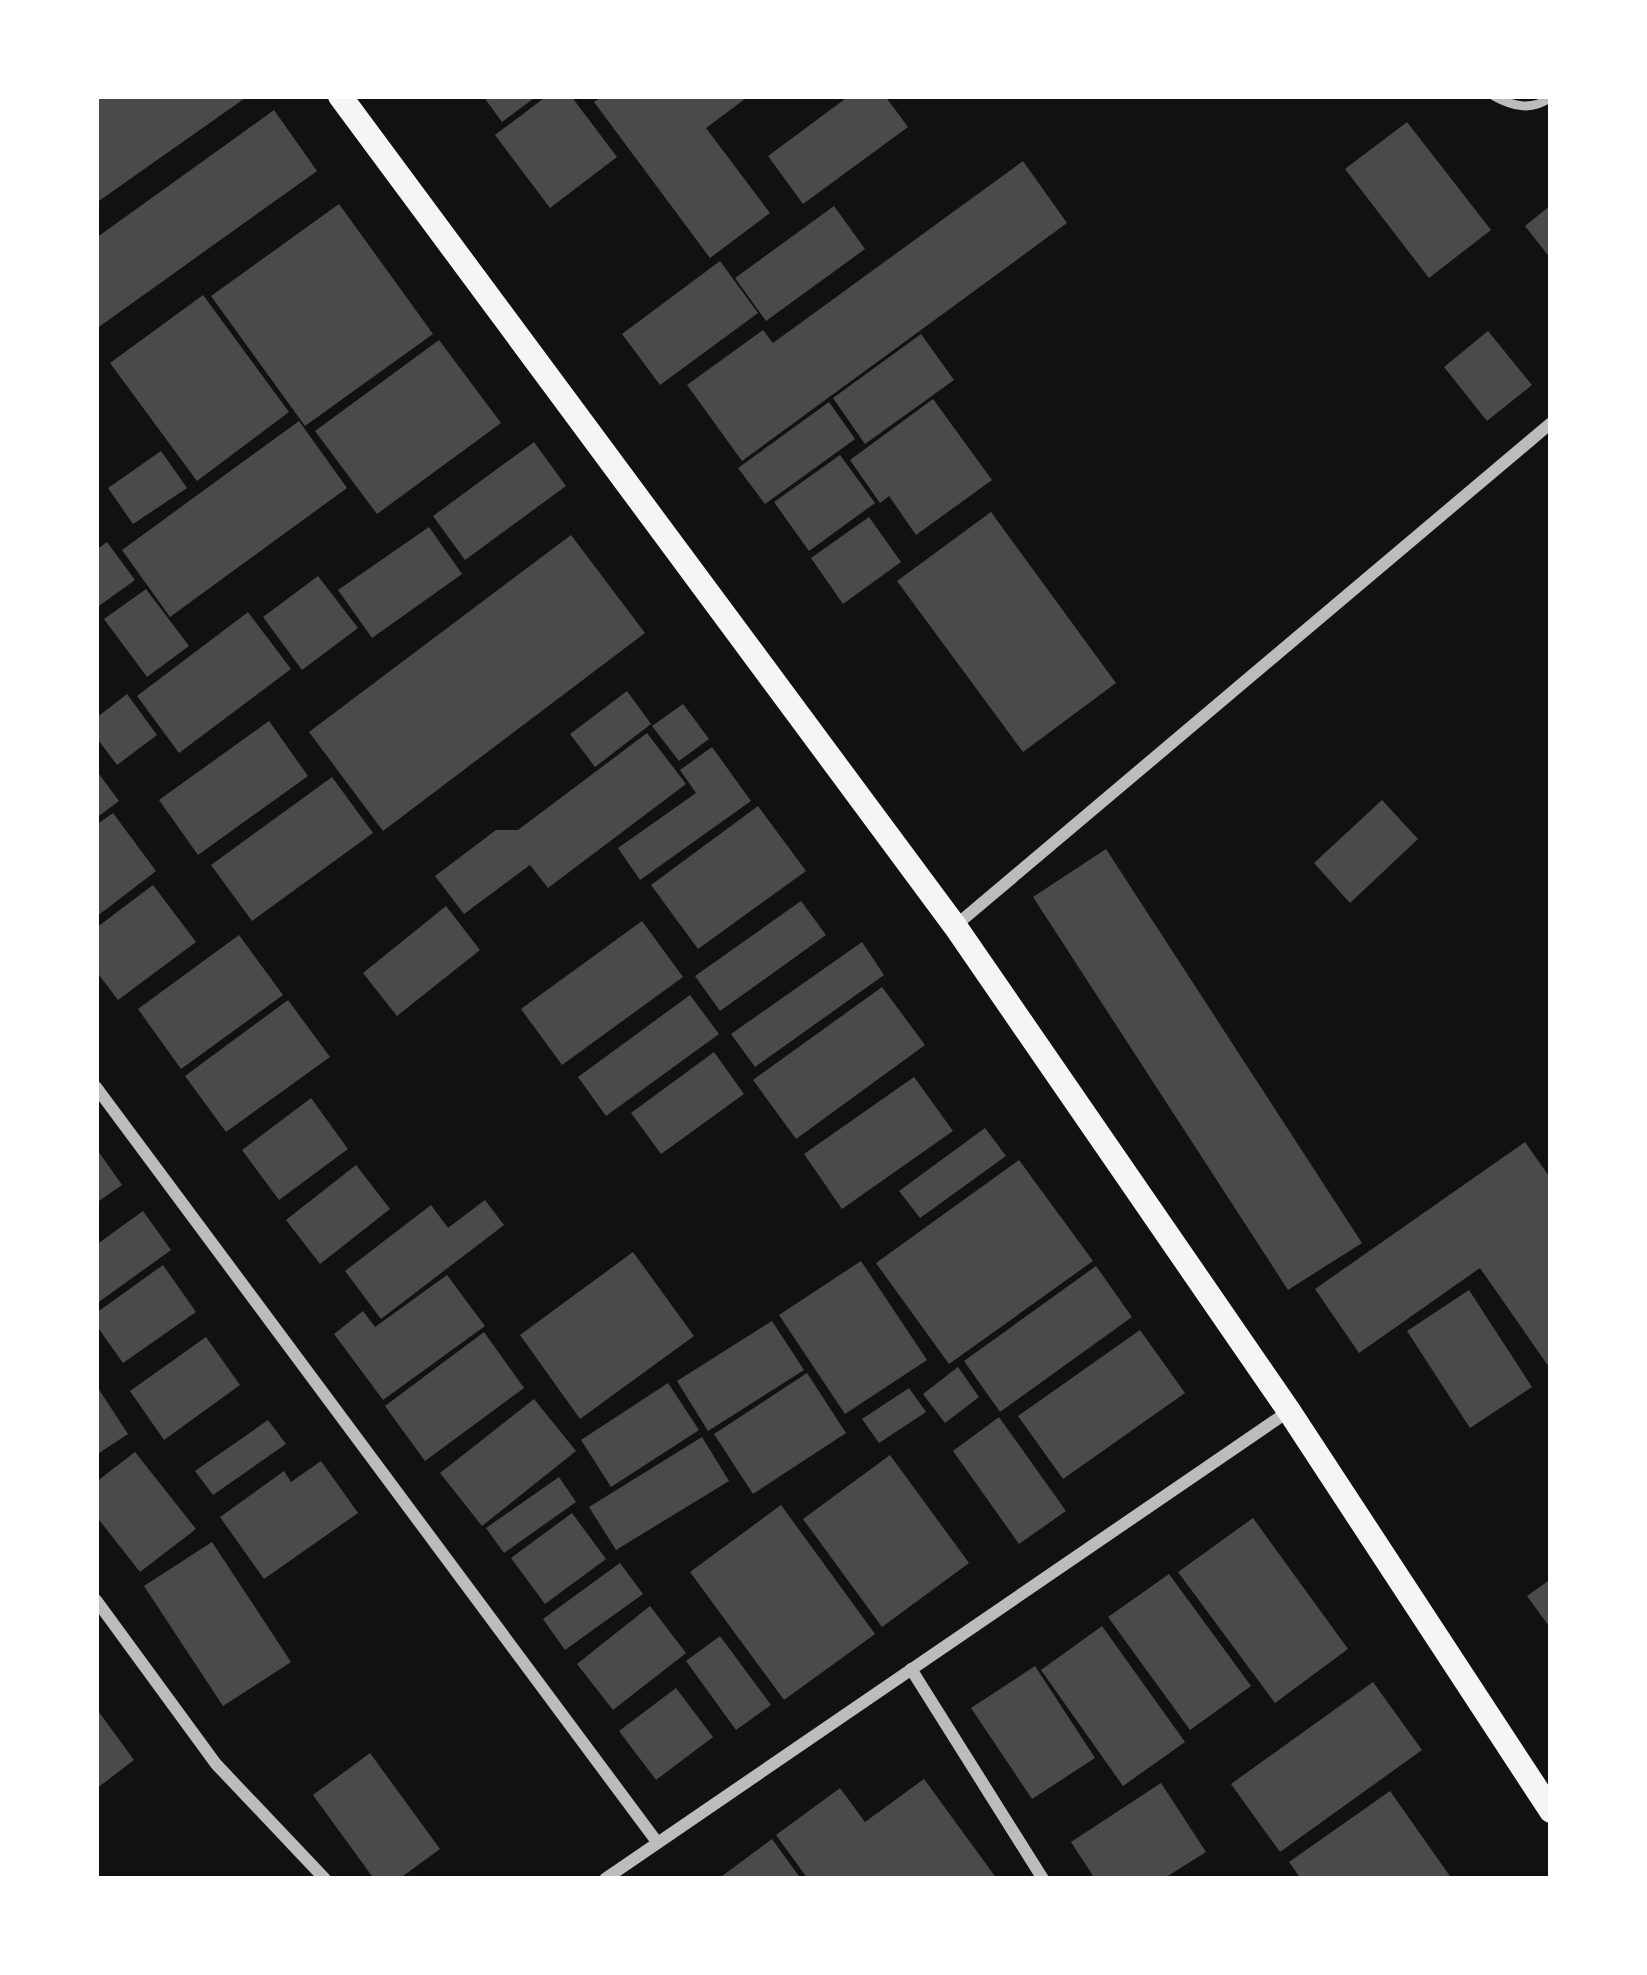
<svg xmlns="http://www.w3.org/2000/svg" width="1647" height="1975" font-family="Karla,sans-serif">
<rect width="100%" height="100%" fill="#111"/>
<g fill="#4a4a4a">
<path d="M 103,96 L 248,96 L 96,203 L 96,101 Z"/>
<path d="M 483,96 L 537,96 L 502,122 Z"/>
<path d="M 547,96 L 571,96 L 617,157 L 550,208 L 495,135 Z"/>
<path d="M 603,96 L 749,96 L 706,128 L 770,213 L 710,258 L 594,102 Z"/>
<path d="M 849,96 L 885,96 L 908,127 L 803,204 L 768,156 Z"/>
<path d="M 274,110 L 317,171 L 96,329 L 96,238 Z"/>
<path d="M 1407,122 L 1491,230 L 1429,278 L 1345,169 Z"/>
<path d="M 1023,161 L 1067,223 L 742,461 L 687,385 L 763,330 L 773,343 Z"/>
<path d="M 339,204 L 433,334 L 305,426 L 211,296 Z"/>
<path d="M 1551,205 L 1551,259 L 1525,226 Z"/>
<path d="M 834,206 L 865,249 L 766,321 L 735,278 Z"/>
<path d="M 720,261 L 758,313 L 660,385 L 622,334 Z"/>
<path d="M 203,295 L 289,412 L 197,481 L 110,363 Z"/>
<path d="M 1488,331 L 1532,385 L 1487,421 L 1444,367 Z"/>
<path d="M 921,334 L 954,380 L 865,444 L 833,398 Z"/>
<path d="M 439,340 L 501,423 L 377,514 L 315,431 Z"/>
<path d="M 933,399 L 992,480 L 916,535 L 889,496 L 880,503 L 850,460 Z"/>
<path d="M 829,402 L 855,439 L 765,504 L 738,468 Z"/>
<path d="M 299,421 L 347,488 L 170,617 L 122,550 Z"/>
<path d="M 534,442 L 566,486 L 465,560 L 433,516 Z"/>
<path d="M 161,451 L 187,488 L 133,524 L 108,488 Z"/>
<path d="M 840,455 L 875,503 L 809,551 L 774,502 Z"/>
<path d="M 991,512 L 1116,683 L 1023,752 L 897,581 Z"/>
<path d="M 869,517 L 901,562 L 843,604 L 811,558 Z"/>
<path d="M 429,527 L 462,574 L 372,638 L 338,590 Z"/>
<path d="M 571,535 L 645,633 L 383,831 L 309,732 Z"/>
<path d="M 107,542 L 135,580 L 96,608 L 96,550 Z"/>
<path d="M 318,576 L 358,628 L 302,670 L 263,617 Z"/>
<path d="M 146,589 L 189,646 L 147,677 L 104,619 Z"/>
<path d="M 248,612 L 291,669 L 179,753 L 137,696 Z"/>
<path d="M 627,691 L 651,724 L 595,767 L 570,734 Z"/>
<path d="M 127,694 L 157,735 L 117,765 L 96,737 L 96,718 Z"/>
<path d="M 683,704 L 709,739 L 679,761 L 652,726 Z"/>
<path d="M 269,721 L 308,776 L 198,855 L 159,800 Z"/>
<path d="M 647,733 L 686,784 L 548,888 L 530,865 L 464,914 L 435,876 L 496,830 L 518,830 Z"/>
<path d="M 712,747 L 751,801 L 640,880 L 618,848 L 696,793 L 680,770 Z"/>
<path d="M 96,770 L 119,801 L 96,818 Z"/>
<path d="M 332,777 L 373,833 L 252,921 L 211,865 Z"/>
<path d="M 1382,800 L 1418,839 L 1350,903 L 1314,863 Z"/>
<path d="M 758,806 L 806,871 L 698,949 L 651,885 Z"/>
<path d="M 113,813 L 156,871 L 96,917 L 96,825 Z"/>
<path d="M 1106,849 L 1362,1243 L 1288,1290 L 1033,897 Z"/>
<path d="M 153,885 L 196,942 L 118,1000 L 96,971 L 96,928 Z"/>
<path d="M 801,901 L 826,935 L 720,1011 L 695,976 Z"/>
<path d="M 446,906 L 480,950 L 397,1016 L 363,973 Z"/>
<path d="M 642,921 L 683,977 L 562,1065 L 521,1009 Z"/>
<path d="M 239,935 L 283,995 L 181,1069 L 138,1009 Z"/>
<path d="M 862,942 L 884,975 L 755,1067 L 731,1034 Z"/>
<path d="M 882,987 L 925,1045 L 796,1139 L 753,1080 Z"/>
<path d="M 690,995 L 719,1034 L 606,1116 L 578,1077 Z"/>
<path d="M 288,1000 L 330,1057 L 226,1132 L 185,1076 Z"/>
<path d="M 714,1052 L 744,1094 L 661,1154 L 631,1113 Z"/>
<path d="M 914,1077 L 953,1131 L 842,1209 L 804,1154 Z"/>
<path d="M 311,1098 L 348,1149 L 279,1200 L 242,1150 Z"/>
<path d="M 985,1128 L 1006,1156 L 920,1218 L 899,1191 Z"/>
<path d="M 1525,1142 L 1551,1179 L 1551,1370 L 1480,1268 L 1359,1353 L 1315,1289 Z"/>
<path d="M 96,1148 L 122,1185 L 96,1203 Z"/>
<path d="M 1019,1160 L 1093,1261 L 949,1364 L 876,1263 Z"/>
<path d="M 356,1165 L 390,1209 L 320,1264 L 286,1220 Z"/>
<path d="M 485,1200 L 504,1225 L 381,1319 L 345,1271 L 431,1205 L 448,1228 Z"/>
<path d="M 143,1211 L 171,1250 L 96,1304 L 96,1245 Z"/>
<path d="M 633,1252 L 694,1336 L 580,1419 L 520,1335 Z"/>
<path d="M 861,1261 L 927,1360 L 845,1414 L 779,1315 Z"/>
<path d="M 163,1265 L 196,1312 L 123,1363 L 96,1325 L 96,1313 Z"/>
<path d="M 1096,1266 L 1132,1317 L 1000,1412 L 964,1361 Z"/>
<path d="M 447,1275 L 485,1326 L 383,1400 L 334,1334 L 363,1311 L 375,1327 Z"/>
<path d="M 1469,1290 L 1532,1387 L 1470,1428 L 1407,1331 Z"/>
<path d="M 772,1321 L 804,1370 L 708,1431 L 677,1381 Z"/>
<path d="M 1140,1330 L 1185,1393 L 1063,1479 L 1018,1416 Z"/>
<path d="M 484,1332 L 524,1388 L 425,1461 L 385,1406 Z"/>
<path d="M 206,1337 L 240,1385 L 164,1440 L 130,1391 Z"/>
<path d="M 958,1367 L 979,1397 L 945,1423 L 923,1394 Z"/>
<path d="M 807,1373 L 846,1433 L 753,1494 L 714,1434 Z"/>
<path d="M 668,1383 L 699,1430 L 611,1487 L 581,1440 Z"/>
<path d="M 96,1385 L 128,1434 L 96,1455 Z"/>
<path d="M 909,1388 L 926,1412 L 879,1443 L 862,1419 Z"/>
<path d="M 534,1399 L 576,1451 L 482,1526 L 440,1473 Z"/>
<path d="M 999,1417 L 1066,1511 L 1019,1544 L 953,1451 Z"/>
<path d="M 268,1420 L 286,1444 L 213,1495 L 195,1471 Z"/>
<path d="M 702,1437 L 729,1481 L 616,1550 L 589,1507 Z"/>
<path d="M 135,1452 L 196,1529 L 140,1572 L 96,1516 L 96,1482 Z"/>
<path d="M 890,1455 L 969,1563 L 882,1627 L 803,1519 Z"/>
<path d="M 321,1461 L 358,1513 L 264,1579 L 220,1517 L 284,1471 L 291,1482 Z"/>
<path d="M 559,1477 L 576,1502 L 504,1553 L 486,1528 Z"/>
<path d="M 781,1505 L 875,1634 L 784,1700 L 690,1572 Z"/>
<path d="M 572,1513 L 606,1559 L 545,1604 L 511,1558 Z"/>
<path d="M 1253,1518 L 1348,1649 L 1275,1703 L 1178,1572 Z"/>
<path d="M 212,1542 L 291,1662 L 223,1706 L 144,1586 Z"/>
<path d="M 620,1563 L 643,1594 L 565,1650 L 543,1619 Z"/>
<path d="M 1169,1574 L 1251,1686 L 1190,1730 L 1108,1617 Z"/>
<path d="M 1551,1579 L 1551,1629 L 1527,1596 Z"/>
<path d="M 650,1606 L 686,1653 L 613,1710 L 577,1664 Z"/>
<path d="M 1102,1626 L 1185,1742 L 1123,1786 L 1041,1670 Z"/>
<path d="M 720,1636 L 771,1705 L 736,1730 L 686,1661 Z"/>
<path d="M 1035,1666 L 1095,1758 L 1032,1799 L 971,1708 Z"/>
<path d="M 1373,1682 L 1422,1750 L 1280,1852 L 1231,1784 Z"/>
<path d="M 676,1688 L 713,1737 L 656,1780 L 619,1731 Z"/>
<path d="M 96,1708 L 134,1760 L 96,1789 Z"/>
<path d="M 370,1753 L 440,1849 L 399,1879 L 374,1879 L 313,1795 Z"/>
<path d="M 924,1779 L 997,1879 L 808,1879 L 776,1835 L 840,1788 L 865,1822 Z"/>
<path d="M 1161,1783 L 1206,1852 L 1163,1879 L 1095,1879 L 1071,1842 Z"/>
<path d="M 1390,1791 L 1452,1879 L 1301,1879 L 1289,1862 Z"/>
<path d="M 772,1839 L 801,1879 L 718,1879 Z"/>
</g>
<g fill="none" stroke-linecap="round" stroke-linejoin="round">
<path stroke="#bcbcbc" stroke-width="9" d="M 1494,96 C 1514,107 1532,111 1551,97"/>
<g stroke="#bcbcbc" stroke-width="12">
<path d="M 955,926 L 1551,423"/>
<path d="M 96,1087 L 657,1842"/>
<path d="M 96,1600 L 216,1764 L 325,1879"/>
<path d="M 911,1669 L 1043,1879"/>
<path d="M 605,1879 L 1289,1411"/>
</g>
<path stroke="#f5f5f5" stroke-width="24" d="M 340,96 L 955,926 L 1289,1411 L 1551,1811"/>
</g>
<rect width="1647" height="1975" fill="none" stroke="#ffffff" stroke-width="198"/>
</svg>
